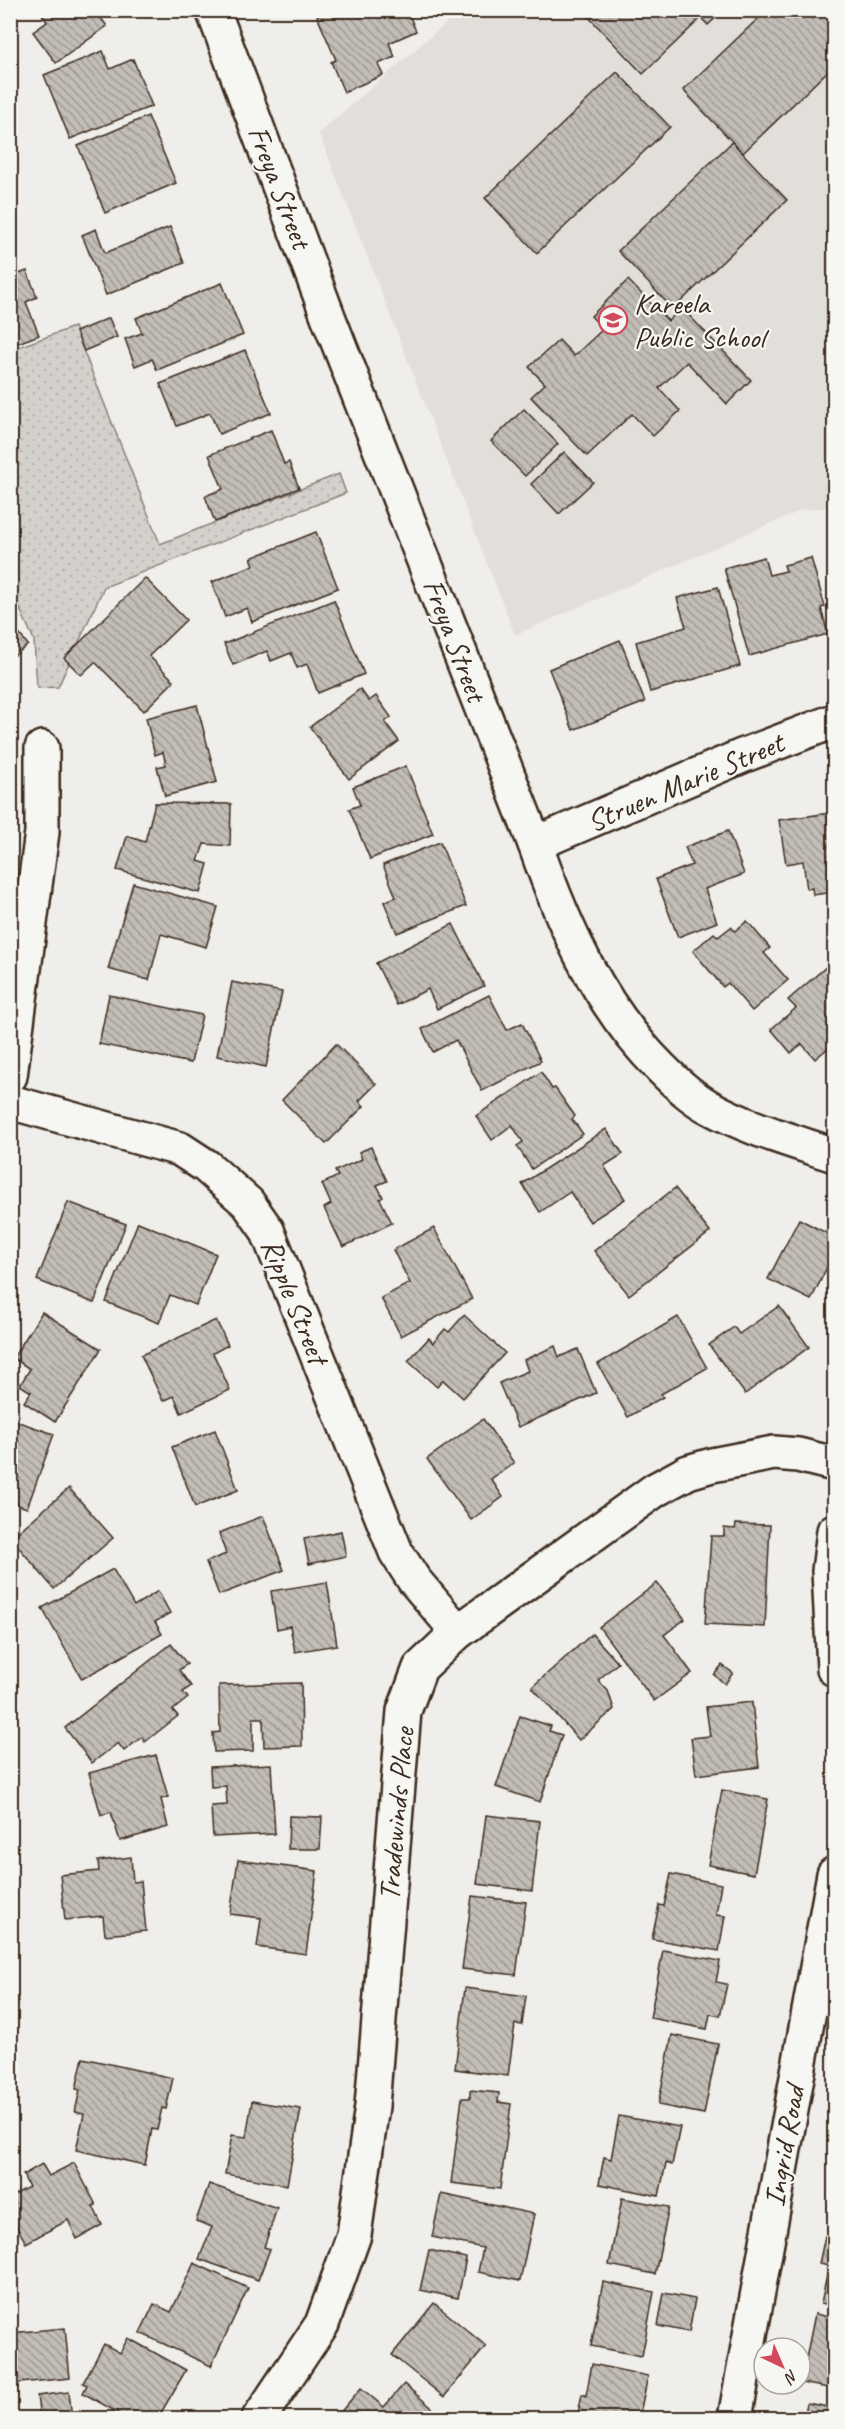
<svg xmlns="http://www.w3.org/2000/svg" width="845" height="2429" font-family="Caveat,sans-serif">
<defs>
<pattern id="park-dots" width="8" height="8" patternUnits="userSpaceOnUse" patternTransform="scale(1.5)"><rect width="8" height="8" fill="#d4d1cc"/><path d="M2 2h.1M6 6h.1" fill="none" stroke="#b7b4af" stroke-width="1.8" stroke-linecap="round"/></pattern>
<pattern id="building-back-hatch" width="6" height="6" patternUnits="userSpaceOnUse" patternTransform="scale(1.5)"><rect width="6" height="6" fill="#c2bdb7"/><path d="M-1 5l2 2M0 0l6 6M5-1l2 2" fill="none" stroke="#9f9a94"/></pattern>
</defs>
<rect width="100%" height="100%" fill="#efeeea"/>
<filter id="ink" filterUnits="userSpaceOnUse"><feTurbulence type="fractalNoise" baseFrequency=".0167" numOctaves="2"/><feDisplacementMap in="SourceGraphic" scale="12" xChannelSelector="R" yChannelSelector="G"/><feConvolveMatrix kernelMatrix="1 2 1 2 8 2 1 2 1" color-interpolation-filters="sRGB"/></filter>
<g filter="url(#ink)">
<path fill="#e2dfdb" d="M 460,11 L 834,11 L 834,507 L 802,510 L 515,635 L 319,133 Z"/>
<path fill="url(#park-dots)" stroke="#887e75" stroke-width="1.5" d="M 74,327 L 160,544 L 339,474 L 346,493 L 104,587 L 58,687 L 37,688 L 34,640 L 11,589 L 10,350 Z"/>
<g fill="url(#building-back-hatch)" stroke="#3b2a1e" stroke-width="1.5">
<path d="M 39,10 L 95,10 L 107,26 L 56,63 L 33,32 L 47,22 Z"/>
<path d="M 330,10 L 407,10 L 416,31 L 389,43 L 395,57 L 378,64 L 383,75 L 344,92 L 331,62 L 336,60 L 317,16 Z"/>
<path d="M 582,10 L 724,10 L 708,25 L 701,18 L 643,74 Z"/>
<path d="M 767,10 L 834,10 L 834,65 L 743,153 L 683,90 Z"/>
<path d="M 103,51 L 110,69 L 133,59 L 152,106 L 70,139 L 44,75 Z"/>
<path d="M 617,72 L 670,127 L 537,253 L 485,198 Z"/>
<path d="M 148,116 L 176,183 L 105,213 L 78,146 Z"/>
<path d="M 732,142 L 787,200 L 673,309 L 618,251 Z"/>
<path d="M 10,216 L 16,223 L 10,228 Z"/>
<path d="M 170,227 L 184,263 L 106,295 L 82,235 L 96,229 L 105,253 Z"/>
<path d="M 27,271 L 37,297 L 26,302 L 39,335 L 10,346 L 10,277 Z"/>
<path d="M 628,280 L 668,321 L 682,308 L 751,380 L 727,404 L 687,362 L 659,388 L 680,411 L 653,436 L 632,414 L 587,456 L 531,397 L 545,384 L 529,367 L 559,340 L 574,356 L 603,329 L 591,316 Z"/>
<path d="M 222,283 L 243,335 L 157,370 L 152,359 L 135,366 L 125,339 L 142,333 L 136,318 Z"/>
<path d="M 109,318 L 117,337 L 84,351 L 76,332 Z"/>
<path d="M 245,350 L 271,413 L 219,434 L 210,413 L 177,426 L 160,384 Z"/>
<path d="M 524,409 L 558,444 L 525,476 L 491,441 Z"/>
<path d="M 271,430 L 284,464 L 289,462 L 299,488 L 215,522 L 205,496 L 223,489 L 209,455 Z"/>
<path d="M 564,452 L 593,482 L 559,514 L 531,484 Z"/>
<path d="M 316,532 L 338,588 L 252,622 L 247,608 L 225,617 L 212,582 L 254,565 L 251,558 Z"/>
<path d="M 764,557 L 769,575 L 786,571 L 784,565 L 811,558 L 825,607 L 821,608 L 828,634 L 749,656 L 724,568 Z"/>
<path d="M 145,578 L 186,620 L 149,656 L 174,681 L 144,711 L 95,662 L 81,675 L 64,658 Z"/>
<path d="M 718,587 L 740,666 L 650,692 L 636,642 L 686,627 L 677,598 Z"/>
<path d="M 334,600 L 364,674 L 318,693 L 307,664 L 297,668 L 291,653 L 271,661 L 267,651 L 233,665 L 224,644 Z"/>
<path d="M 10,608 L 19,618 L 11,624 L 28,645 L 10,659 Z"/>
<path d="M 620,640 L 645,702 L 573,730 L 549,669 Z"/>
<path d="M 360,689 L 369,701 L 376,696 L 391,717 L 385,722 L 399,741 L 349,779 L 310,727 Z"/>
<path d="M 197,705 L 217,782 L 165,796 L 157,767 L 166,765 L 163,752 L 155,755 L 146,718 Z"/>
<path d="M 406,766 L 433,834 L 370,859 L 349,809 L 360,805 L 353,787 Z"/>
<path d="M 834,799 L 834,892 L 813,895 L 812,888 L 807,889 L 803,861 L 786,864 L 779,820 L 830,813 L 828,800 Z"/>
<path d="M 155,803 L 231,804 L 230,846 L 204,844 L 198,861 L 208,864 L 200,893 L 117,870 L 127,836 L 145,842 Z"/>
<path d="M 728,831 L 744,874 L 705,889 L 717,922 L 678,937 L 656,879 L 692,865 L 685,847 Z"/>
<path d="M 440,842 L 466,906 L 397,933 L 384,902 L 396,897 L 383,865 Z"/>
<path d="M 133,883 L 218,907 L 206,947 L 161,934 L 149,980 L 108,969 Z"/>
<path d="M 747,921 L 770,948 L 764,953 L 788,980 L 752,1011 L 728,983 L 723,987 L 693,951 L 714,933 L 718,937 L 731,927 L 735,931 Z"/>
<path d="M 453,924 L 484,986 L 437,1009 L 428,989 L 397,1005 L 376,963 Z"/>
<path d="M 834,960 L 834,1043 L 815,1059 L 802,1044 L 791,1053 L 771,1029 L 796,1008 L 788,1000 Z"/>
<path d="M 232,982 L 282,992 L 266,1067 L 217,1056 Z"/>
<path d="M 109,995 L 202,1015 L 191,1063 L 99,1044 Z"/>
<path d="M 489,995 L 507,1030 L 522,1023 L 541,1061 L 482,1091 L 456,1040 L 433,1052 L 422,1029 Z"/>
<path d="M 336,1044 L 376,1084 L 359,1101 L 364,1106 L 326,1144 L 282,1100 Z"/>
<path d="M 541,1072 L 552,1089 L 555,1088 L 575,1116 L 572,1119 L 583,1134 L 532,1169 L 517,1146 L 523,1142 L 512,1125 L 492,1140 L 476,1116 Z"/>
<path d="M 606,1129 L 623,1154 L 604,1166 L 625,1199 L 590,1222 L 570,1192 L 540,1212 L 522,1184 Z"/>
<path d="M 371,1147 L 387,1181 L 377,1185 L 383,1197 L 380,1199 L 392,1223 L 343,1247 L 324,1208 L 331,1204 L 322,1184 L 338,1176 L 335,1171 L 362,1159 L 359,1152 Z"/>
<path d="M 675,1188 L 710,1232 L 629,1295 L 594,1251 Z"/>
<path d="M 68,1202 L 126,1224 L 94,1303 L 37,1280 Z"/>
<path d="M 799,1219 L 834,1237 L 834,1253 L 811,1300 L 768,1279 Z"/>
<path d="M 138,1222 L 216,1254 L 196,1305 L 170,1295 L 159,1323 L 106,1302 Z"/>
<path d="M 434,1228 L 472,1299 L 401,1336 L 381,1298 L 410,1283 L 393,1250 Z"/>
<path d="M 779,1306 L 809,1347 L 745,1394 L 709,1345 L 734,1327 L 739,1334 Z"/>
<path d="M 42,1312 L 101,1349 L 55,1422 L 24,1402 L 31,1392 L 20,1385 L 30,1369 L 13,1358 Z"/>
<path d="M 464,1315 L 505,1353 L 463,1398 L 443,1380 L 437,1387 L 408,1361 L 429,1338 L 433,1343 L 445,1329 L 449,1332 Z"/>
<path d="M 678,1317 L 707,1368 L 661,1394 L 663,1397 L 628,1417 L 598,1364 Z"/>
<path d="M 216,1320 L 228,1345 L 213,1353 L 230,1390 L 181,1413 L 174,1396 L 163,1401 L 141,1355 Z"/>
<path d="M 555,1346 L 559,1357 L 578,1349 L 596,1393 L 518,1427 L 499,1383 L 528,1371 L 524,1360 Z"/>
<path d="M 10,1419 L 54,1434 L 27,1508 L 10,1502 Z"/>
<path d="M 483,1419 L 514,1463 L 491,1479 L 503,1497 L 471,1520 L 427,1459 Z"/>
<path d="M 215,1430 L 238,1490 L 195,1507 L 172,1447 Z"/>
<path d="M 69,1488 L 113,1538 L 54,1589 L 11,1538 Z"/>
<path d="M 263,1516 L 284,1570 L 219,1595 L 206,1562 L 226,1554 L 219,1533 Z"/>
<path d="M 736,1524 L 770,1525 L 765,1627 L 705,1624 L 711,1536 L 724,1536 L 724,1528 L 735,1529 Z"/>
<path d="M 341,1531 L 346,1556 L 309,1564 L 304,1539 Z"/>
<path d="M 113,1569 L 134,1606 L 158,1591 L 170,1613 L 155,1622 L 162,1634 L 82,1679 L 42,1608 Z"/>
<path d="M 327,1582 L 337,1645 L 295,1652 L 290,1626 L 277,1629 L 271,1591 Z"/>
<path d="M 657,1583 L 685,1619 L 664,1635 L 692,1673 L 654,1701 L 599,1627 Z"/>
<path d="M 592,1634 L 618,1663 L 598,1680 L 608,1691 L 614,1709 L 579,1740 L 532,1687 Z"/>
<path d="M 171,1644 L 187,1664 L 179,1670 L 191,1686 L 183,1692 L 188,1698 L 173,1710 L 178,1716 L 145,1742 L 142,1737 L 124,1751 L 118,1743 L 92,1763 L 65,1728 Z"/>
<path d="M 722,1665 L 733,1673 L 725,1684 L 714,1675 Z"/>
<path d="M 301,1683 L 302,1746 L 264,1747 L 263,1718 L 253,1718 L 253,1751 L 214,1752 L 213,1733 L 220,1732 L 219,1685 Z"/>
<path d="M 752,1702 L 759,1767 L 696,1775 L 691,1738 L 710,1736 L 706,1707 Z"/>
<path d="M 520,1716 L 551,1726 L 549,1731 L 562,1735 L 540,1802 L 496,1787 Z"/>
<path d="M 156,1755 L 168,1797 L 161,1799 L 168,1827 L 120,1841 L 111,1812 L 101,1815 L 89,1773 Z"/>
<path d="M 271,1764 L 275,1834 L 213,1837 L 211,1806 L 227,1805 L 226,1786 L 211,1787 L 210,1767 Z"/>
<path d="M 722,1790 L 768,1799 L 754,1874 L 708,1865 Z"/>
<path d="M 486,1815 L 540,1821 L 532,1891 L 477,1884 Z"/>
<path d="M 289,1816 L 322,1817 L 320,1849 L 288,1849 Z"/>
<path d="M 131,1857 L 133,1882 L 141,1881 L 146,1931 L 105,1935 L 103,1916 L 65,1920 L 60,1875 L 99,1871 L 98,1861 Z"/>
<path d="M 238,1860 L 317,1871 L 306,1954 L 257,1947 L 261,1918 L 230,1914 Z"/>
<path d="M 671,1874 L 721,1884 L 716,1915 L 725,1916 L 719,1951 L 652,1939 L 659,1905 L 664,1906 Z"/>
<path d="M 472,1896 L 526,1902 L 516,1975 L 462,1969 Z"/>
<path d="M 663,1950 L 720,1961 L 716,1982 L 727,1984 L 720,2016 L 710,2014 L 707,2029 L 650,2018 Z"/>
<path d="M 465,1988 L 526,1996 L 522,2025 L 515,2024 L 508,2076 L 455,2069 Z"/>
<path d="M 672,2035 L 718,2044 L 704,2114 L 658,2105 Z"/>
<path d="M 83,2058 L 173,2078 L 166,2109 L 162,2108 L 157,2130 L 152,2129 L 145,2165 L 76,2150 L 84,2114 L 75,2112 L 80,2090 L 76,2089 Z"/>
<path d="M 470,2090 L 499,2093 L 498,2102 L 511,2104 L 500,2189 L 451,2183 L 462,2098 L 470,2098 Z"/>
<path d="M 252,2101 L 301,2109 L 287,2185 L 225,2174 L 232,2135 L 246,2137 Z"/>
<path d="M 619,2116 L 680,2127 L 672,2165 L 666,2163 L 659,2196 L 599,2184 L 604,2157 L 611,2159 Z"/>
<path d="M 74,2163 L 96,2205 L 93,2206 L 102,2225 L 77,2239 L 68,2220 L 26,2243 L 10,2215 L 10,2197 L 29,2187 L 23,2175 L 42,2164 L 49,2176 Z"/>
<path d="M 209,2184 L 277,2208 L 264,2247 L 270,2249 L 258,2280 L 199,2259 L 212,2227 L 196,2221 Z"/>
<path d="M 441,2194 L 534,2214 L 520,2281 L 478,2272 L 483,2248 L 432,2237 Z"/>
<path d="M 622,2198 L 669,2207 L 655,2274 L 609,2265 Z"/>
<path d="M 825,2236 L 834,2238 L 834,2306 L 821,2303 L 829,2266 L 819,2264 Z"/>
<path d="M 429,2250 L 466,2258 L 458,2298 L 420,2290 Z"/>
<path d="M 194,2263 L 248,2288 L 211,2366 L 140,2333 L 154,2304 L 171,2312 Z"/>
<path d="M 603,2282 L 654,2292 L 642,2356 L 591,2346 Z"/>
<path d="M 664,2293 L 695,2299 L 689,2332 L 658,2326 Z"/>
<path d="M 434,2303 L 486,2346 L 444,2397 L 392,2355 Z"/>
<path d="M 815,2314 L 834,2318 L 834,2389 L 801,2383 Z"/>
<path d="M 65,2328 L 70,2378 L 10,2384 L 10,2333 Z"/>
<path d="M 128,2338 L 186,2370 L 158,2418 L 127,2418 L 83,2393 L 87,2385 L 83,2383 L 104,2344 L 120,2353 Z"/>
<path d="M 592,2364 L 648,2376 L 639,2418 L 577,2418 L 582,2394 L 586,2396 Z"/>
<path d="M 404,2384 L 444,2418 L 344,2418 L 339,2414 L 361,2388 L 384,2407 Z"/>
<path d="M 69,2392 L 72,2418 L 40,2418 L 37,2396 Z"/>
<path d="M 807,2403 L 834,2408 L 834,2418 L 804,2418 Z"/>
<path d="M 648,2413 L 672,2418 L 647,2418 Z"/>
</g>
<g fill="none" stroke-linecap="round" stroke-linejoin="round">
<g stroke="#3b2a1e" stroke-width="38">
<g id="minor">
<path d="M 213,10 L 329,319 L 535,844 C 564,927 599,1006 661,1068 C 677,1084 692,1098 711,1108 C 750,1129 793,1141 834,1155"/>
<path d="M 535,844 L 742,756 L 834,721"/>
<path d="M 10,1076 L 42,832 L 42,748"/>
<path d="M 10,1102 L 180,1149 L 206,1166 L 248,1203 L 267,1230 L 396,1552 L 414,1580 L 458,1632"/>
<path d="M 834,1531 L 829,1571 L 834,1669"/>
<path d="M 259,2418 L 322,2324 L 354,2235 L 372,2106 L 404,1711 L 420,1668 L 458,1632 L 655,1490 L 688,1472 L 712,1465 L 774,1453 L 798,1455 L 834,1464"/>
<path d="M 735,2418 L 834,1874"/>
</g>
</g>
<use href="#minor" stroke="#f6f6f2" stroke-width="33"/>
</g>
</g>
<defs>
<g id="school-ring" transform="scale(1.5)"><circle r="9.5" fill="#f6f6f2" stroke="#d1495b" stroke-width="1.5"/><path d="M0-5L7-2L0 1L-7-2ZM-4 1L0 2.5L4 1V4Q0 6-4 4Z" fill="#d1495b"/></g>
</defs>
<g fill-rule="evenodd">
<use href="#school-ring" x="613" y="320"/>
</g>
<g text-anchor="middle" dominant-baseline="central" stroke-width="4.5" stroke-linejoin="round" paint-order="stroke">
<g font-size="30" fill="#3b2a1e" stroke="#f6f6f2">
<text transform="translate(280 187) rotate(69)">Freya Street</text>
<text transform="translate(455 640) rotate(69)">Freya Street</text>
<text transform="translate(685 782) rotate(-23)">Struen Marie Street</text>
<text transform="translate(295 1301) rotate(68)">Ripple Street</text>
<text transform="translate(396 1814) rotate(-85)">Tradewinds Place</text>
<text transform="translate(784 2146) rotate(-80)">Ingrid Road</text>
</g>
<g font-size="30" fill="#3b2a1e" stroke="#f6f6f2" text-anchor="start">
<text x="634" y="303">Kareela<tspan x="634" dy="34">Public School</tspan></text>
</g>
</g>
<rect width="845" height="2429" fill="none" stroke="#f6f6f2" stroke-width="36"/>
<rect x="18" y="18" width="809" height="2393" fill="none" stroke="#3b2a1e" stroke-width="2" filter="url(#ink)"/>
<g transform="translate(782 2366) rotate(136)"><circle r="28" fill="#f6f6f2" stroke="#aba49d" stroke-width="1.5"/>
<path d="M0-4.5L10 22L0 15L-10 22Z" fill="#d1495b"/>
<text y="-9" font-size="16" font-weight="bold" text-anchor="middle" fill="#3b2a1e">N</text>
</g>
</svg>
